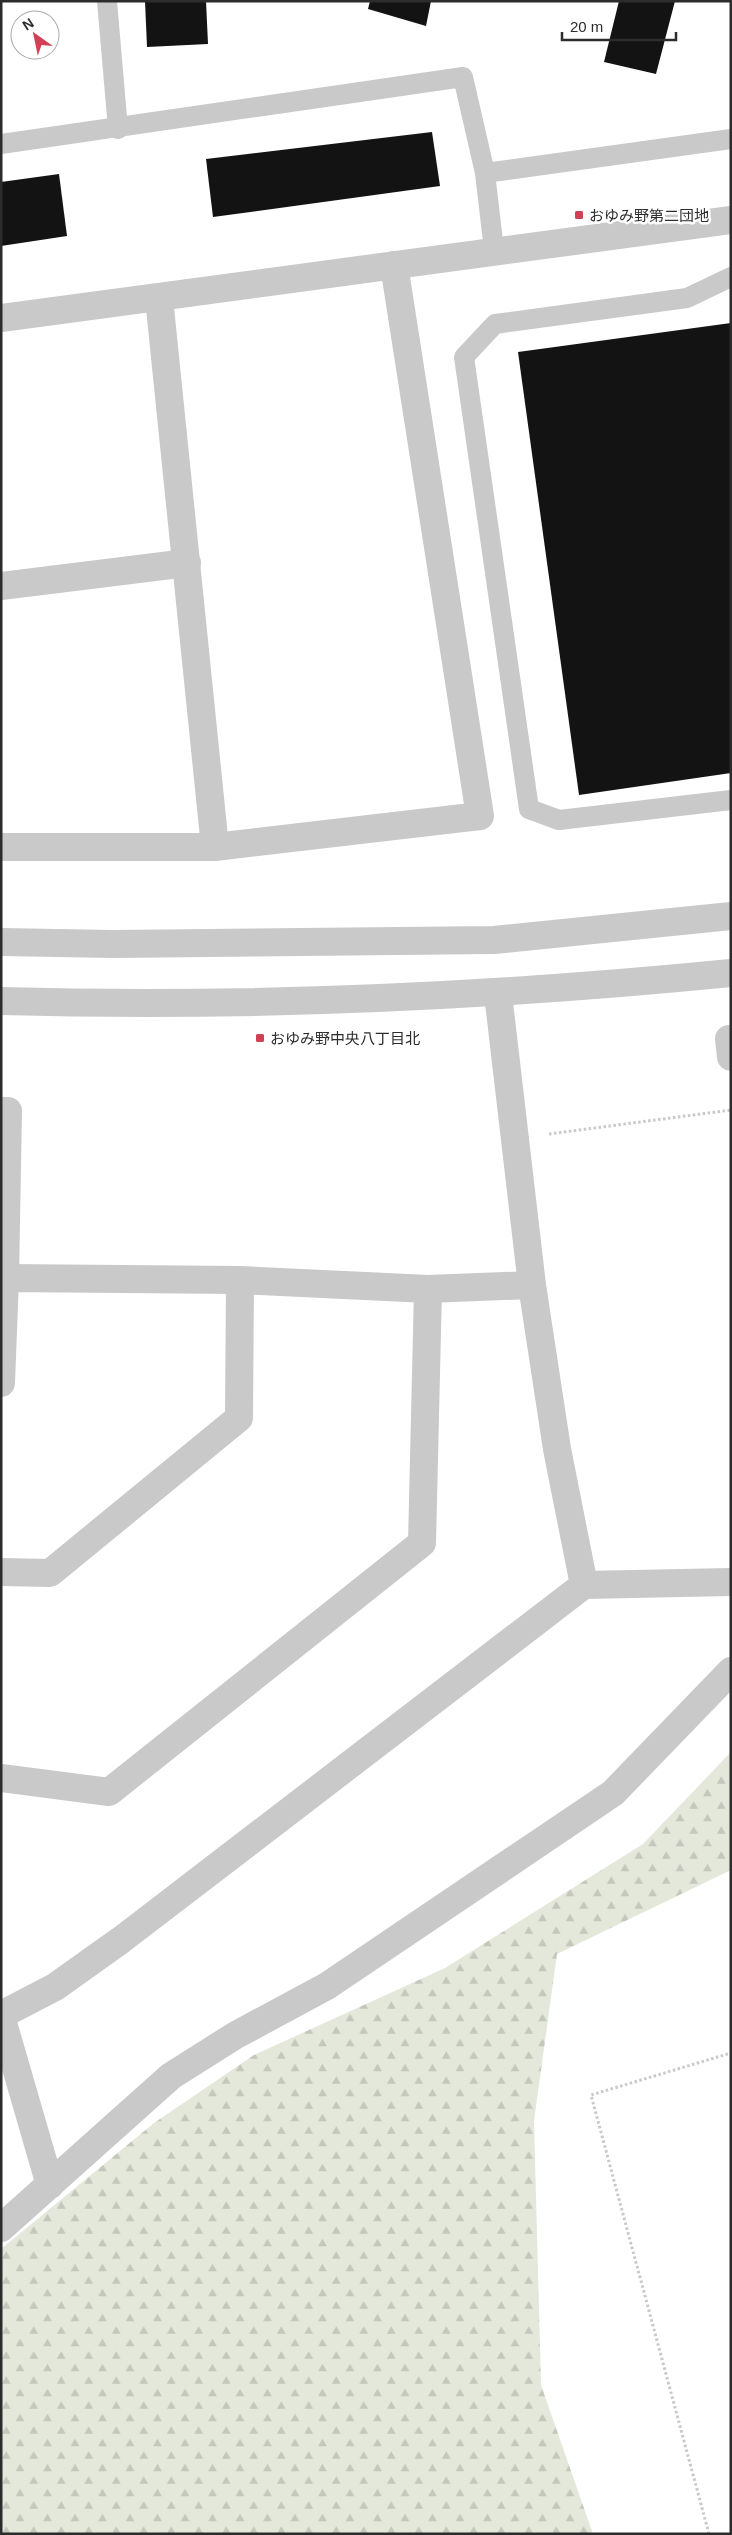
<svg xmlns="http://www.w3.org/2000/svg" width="732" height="2535" font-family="Arial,'Noto Sans JP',sans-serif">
<defs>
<pattern id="forest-firs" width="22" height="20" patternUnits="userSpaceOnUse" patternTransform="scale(1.25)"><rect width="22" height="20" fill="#e3e8db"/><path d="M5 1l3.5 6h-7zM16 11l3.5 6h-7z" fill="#c3c7bc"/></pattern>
</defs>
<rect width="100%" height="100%" fill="#fff"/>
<path fill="url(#forest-firs)" d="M 731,1752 L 731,1870 L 557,1954 L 534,2121 L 541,2385 L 593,2534 L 1,2534 L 1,2249 L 154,2123 L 254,2055 L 445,1968 L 643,1844 Z"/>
<g fill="#131313">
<path d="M 145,1 L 206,1 L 208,44 L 147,47 Z"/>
<path d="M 370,1 L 431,1 L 426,26 L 368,9 Z"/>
<path d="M 619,1 L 675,1 L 656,74 L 604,62 Z"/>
<path d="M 432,132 L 440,186 L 213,217 L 206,159 Z"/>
<path d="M 59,174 L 67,236 L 1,246 L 1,182 Z"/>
<path d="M 731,323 L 731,773 L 579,795 L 518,352 Z"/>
</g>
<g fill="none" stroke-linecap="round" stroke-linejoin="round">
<g stroke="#c9c9c9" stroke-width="3" stroke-dasharray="2.5 2.5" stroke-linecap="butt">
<path d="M 549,1134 L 731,1110"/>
<path d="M 709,2534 L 591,2095 L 731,2053"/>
</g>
<g stroke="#c9c9c9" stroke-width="20">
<path d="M 107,1 L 118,129"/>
<path d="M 1,144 L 463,77 L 485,173 L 494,250"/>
<path d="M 485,173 L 731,139"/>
<path d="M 731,277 L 687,298 L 495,324 L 464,357 L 529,809 L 559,820 L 731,800"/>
</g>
<g stroke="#c9c9c9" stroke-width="28">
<path d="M 159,298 L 215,847"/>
<path d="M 1,318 L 731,220"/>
<path d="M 1,586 L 187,563"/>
<path d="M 1,847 L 215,847 L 480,816 L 394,265"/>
<path d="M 731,1039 L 729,1039 L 731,1057"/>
<path d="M 1,1111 L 8,1111 L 5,1278 L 1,1278"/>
<path d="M 1,1383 L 5,1278 L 240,1280 L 428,1289 L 532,1285"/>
<path d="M 1,1572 L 50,1573 L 239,1418 L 240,1280"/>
<path d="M 584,1585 L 731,1582"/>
<path d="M 1,1778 L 109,1792 L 422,1543 L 428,1289"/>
<path d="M 1,2016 L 50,2185"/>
<path d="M 1,2228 L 171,2076 L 236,2035 L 327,1986 L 613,1793 L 731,1671"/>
</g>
<g stroke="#c9c9c9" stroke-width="28">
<path d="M 1,942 L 113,944 L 494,940 L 731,916"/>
<path d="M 1,1001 C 245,1008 488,997 731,973"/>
<path d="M 1,2015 L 55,1987 L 121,1940 L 584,1585 L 557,1449 L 532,1285 L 498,994"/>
</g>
</g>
<g fill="#d14055" stroke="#fff" stroke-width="2">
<rect x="574" y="210" width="10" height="10" rx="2.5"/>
<rect x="255" y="1033" width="10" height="10" rx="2.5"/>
</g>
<g text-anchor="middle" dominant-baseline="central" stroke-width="5" stroke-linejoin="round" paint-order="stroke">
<g font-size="15" fill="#2c2c2c" stroke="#fff" text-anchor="start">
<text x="589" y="215">おゆみ野第二団地</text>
<text x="270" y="1038">おゆみ野中央八丁目北</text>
</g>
</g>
<rect width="732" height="2535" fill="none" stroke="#2c2c2c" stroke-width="5"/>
<g transform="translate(35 35) rotate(327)"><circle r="24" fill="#ffffff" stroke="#ababab"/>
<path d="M0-4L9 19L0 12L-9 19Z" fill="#d14055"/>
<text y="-8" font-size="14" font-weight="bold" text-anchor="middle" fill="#2c2c2c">N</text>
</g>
<path d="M562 32v8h114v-8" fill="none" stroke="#2c2c2c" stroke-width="2.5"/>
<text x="570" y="32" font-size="15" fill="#2c2c2c" stroke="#ffffff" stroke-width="4" paint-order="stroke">20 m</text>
</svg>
